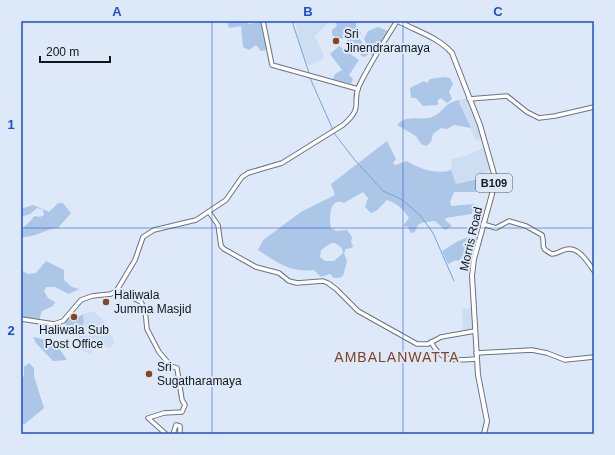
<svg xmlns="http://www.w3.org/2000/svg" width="615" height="455" font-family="Helvetica,sans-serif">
<rect width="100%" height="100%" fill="#dde9f8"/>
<g fill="#cddef3">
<path d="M 295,21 L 330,21 L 315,36 L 324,56 L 323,59 L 310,65 L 307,64 L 301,51 Z"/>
<path d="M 463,99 L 469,99 L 483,139 L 476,141 L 459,102 Z"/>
<path d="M 485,147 L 492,169 L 476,178 L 455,184 L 451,170 L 452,159 L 468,155 Z"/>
<path d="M 473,308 L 475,331 L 463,334 L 462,309 Z"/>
<path d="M 93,311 L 105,322 L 114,341 L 113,345 L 110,348 L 95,344 L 91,355 L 81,350 L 77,342 L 84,322 L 83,314 Z"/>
</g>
<g fill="#acc6e7" fill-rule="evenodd">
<path d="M 227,21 L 247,21 L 248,24 L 261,22 L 267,50 L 261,51 L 256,45 L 249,50 L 243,47 L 241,26 L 229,28 Z"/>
<path d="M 335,21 L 356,21 L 356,26 L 361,33 L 358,36 L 369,54 L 364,57 L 348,47 L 350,44 L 345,38 L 337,39 L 332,35 L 332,30 L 337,26 Z"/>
<path d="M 378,27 L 388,31 L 372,57 L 364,39 L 368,31 Z"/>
<path d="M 339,46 L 359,60 L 349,75 L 353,79 L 351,84 L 333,79 L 335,74 L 342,70 L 330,54 Z"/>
<path d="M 445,77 L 450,78 L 453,84 L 449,92 L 452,99 L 447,103 L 441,98 L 438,100 L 438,105 L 423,106 L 416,98 L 411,98 L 410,88 L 424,81 L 427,83 L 430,79 Z"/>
<path d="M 461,100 L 459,102 L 471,128 L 454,125 L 447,129 L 441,128 L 433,134 L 431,142 L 426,146 L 421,144 L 416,136 L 397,125 C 407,114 419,121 432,117 C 445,112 443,102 461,100 Z"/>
<path d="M 387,141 L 396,159 L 393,163 L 395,165 L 407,161 C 420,169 437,175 451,170 L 456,184 L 477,179 L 478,192 L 454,192 L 450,202 L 451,206 L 474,204 L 472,214 L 446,218 L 445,220 L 452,226 L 445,230 L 435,221 C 429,222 423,221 418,225 C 416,228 417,231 413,233 L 410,232 L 408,227 L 403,226 L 409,218 C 403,209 398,204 387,200 L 376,211 L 371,213 L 365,207 L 368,198 L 363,192 L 344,203 C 329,196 329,219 331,228 L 336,231 L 347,230 L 352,237 L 351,242 L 353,245 L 352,248 L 346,249 L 344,253 L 347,261 L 343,276 L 339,278 L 334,278 L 330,274 L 321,277 L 314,270 C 291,273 276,262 258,250 L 263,240 L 301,212 L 335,195 L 331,184 ZM 331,243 L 335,243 L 342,248 L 343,253 L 334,261 L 325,261 L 320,257 L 321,250 Z"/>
<path d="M 58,203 L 63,203 L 71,213 L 58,228 C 45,229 35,238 21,237 C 21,225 29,225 34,216 L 40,217 L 44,215 L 43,210 L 37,208 L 30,214 L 21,217 L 21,209 L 33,205 L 49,212 Z"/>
<path d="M 468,237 C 469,247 465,255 458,261 L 456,260 L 448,264 L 442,251 L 458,241 Z"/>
<path d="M 46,261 L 64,270 L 64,280 L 72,287 L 79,289 L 69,294 L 55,287 L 46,287 L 44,291 L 48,298 L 55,302 L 53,306 L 42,311 L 38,323 L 21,319 L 21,270 L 28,274 L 36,273 Z"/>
<path d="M 83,314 L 84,322 L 79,334 L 71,336 L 70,330 L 63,321 L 67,317 L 74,320 Z"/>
<path d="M 33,337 L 55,342 L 67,360 L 53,361 L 36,343 Z"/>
<path d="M 29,363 L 34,368 L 34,376 L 44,408 L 25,424 L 21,424 L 21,379 L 24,376 L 24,367 Z"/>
</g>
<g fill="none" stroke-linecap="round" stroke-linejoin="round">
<g stroke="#7aa2d6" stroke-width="1">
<path d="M 292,21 L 309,73"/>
<path d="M 310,78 L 333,130"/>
<path d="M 334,133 L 354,159 L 383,191 L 401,199 L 420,215 L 433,233 L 454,281"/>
</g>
<g stroke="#6a7481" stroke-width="5.5">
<g id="tertiary">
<path d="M 263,21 L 272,65 L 358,89"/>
<path d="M 469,99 L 507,96 L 527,112 L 539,118 L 555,116 L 594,107"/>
<path d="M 209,212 L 218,225 L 221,246 L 224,249 L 256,267 L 279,273 L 289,281 L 297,283 L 323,281 L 328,283 L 336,289 L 358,311 L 417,344 L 428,344 L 441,337 L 475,331"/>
<path d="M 483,224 L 496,228 L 509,221 L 526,226 L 542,235 C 546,246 538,247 552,254 C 557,254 560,251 564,250 C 578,245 587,261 594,271"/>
<path d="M 117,290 L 141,302 L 145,310 L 147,329 L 159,352 L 171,366 L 177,368 L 182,400 L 185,405 L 182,412 L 164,413 L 148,418 L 166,434"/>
<path d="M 431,342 C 443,364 455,360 476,359"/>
<path d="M 476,353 L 532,350 L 547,353 L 565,360 L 594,357"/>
<path d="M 173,434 L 176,425 L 180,426 L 180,434"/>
</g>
</g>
<g stroke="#6a7481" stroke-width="5.5">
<path id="secondary" d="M 21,319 L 54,324 L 63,321 L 81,300 L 92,296 L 111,294 L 117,290 L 135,260 L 143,237 L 154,230 L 196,220 L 226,200 L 242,177 L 248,173 L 282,163 L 343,125 C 365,106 351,104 359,86 C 370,63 384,42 397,21"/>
</g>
<g stroke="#6a7481" stroke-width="6">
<path id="primary" d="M 398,21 C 416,31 438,37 452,53 L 480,125 L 494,174 L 492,194 L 474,259 L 472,276 L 478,375 L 487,421 L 484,434"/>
</g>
<use href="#tertiary" stroke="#fff" stroke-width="3.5"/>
<use href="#secondary" stroke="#fff" stroke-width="3.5"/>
<use href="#primary" stroke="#fff" stroke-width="4"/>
</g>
<path fill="none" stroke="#1d4ed8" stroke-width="1" stroke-opacity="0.55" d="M 212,21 L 212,434M 403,21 L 403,434M 21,228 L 594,228"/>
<g fill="#8b4421" stroke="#dde9f8" stroke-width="1.5">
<circle cx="336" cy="41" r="4"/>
<circle cx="106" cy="302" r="4"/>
<circle cx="74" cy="317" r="4"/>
<circle cx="149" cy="374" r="4"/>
</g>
<g text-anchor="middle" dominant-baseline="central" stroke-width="4" stroke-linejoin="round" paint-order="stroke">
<rect fill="#dde9f8" stroke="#50565e" stroke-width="1" x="476" y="174" width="36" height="18" rx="3"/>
<g font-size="11" font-weight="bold" fill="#13171c">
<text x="494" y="183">B109</text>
</g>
<g font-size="12" fill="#13171c" stroke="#dde9f8" text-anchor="start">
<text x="344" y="34">Sri<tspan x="344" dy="14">Jinendraramaya</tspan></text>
<text x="114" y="295">Haliwala<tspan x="114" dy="14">Jumma Masjid</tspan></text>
<text x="74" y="330" text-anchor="middle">Haliwala Sub<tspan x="74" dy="14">Post Office</tspan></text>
<text x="157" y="367">Sri<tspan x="157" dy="14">Sugatharamaya</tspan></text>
</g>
<g font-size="12" fill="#13171c" stroke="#dde9f8">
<text transform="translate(471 239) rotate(-77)">Morris Road</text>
</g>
<g font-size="14" letter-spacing="1" fill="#834222" stroke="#dde9f8">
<text x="397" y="357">AMBALANWATTA</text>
</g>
</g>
<rect width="615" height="455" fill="none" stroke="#dde9f8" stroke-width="44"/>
<path d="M40 56v6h70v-6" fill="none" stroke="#13171c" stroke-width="2"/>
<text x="46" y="56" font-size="12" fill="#13171c" stroke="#dde9f8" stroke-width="3" paint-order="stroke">200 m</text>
<rect x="22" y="22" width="571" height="411" fill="none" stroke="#1d4ed8" stroke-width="1.5"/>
<g font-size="13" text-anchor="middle" font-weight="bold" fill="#1d4ed8">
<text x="117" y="16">A</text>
<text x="308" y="16">B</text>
<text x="498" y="16">C</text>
<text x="11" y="129">1</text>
<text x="11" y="335">2</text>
</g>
</svg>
